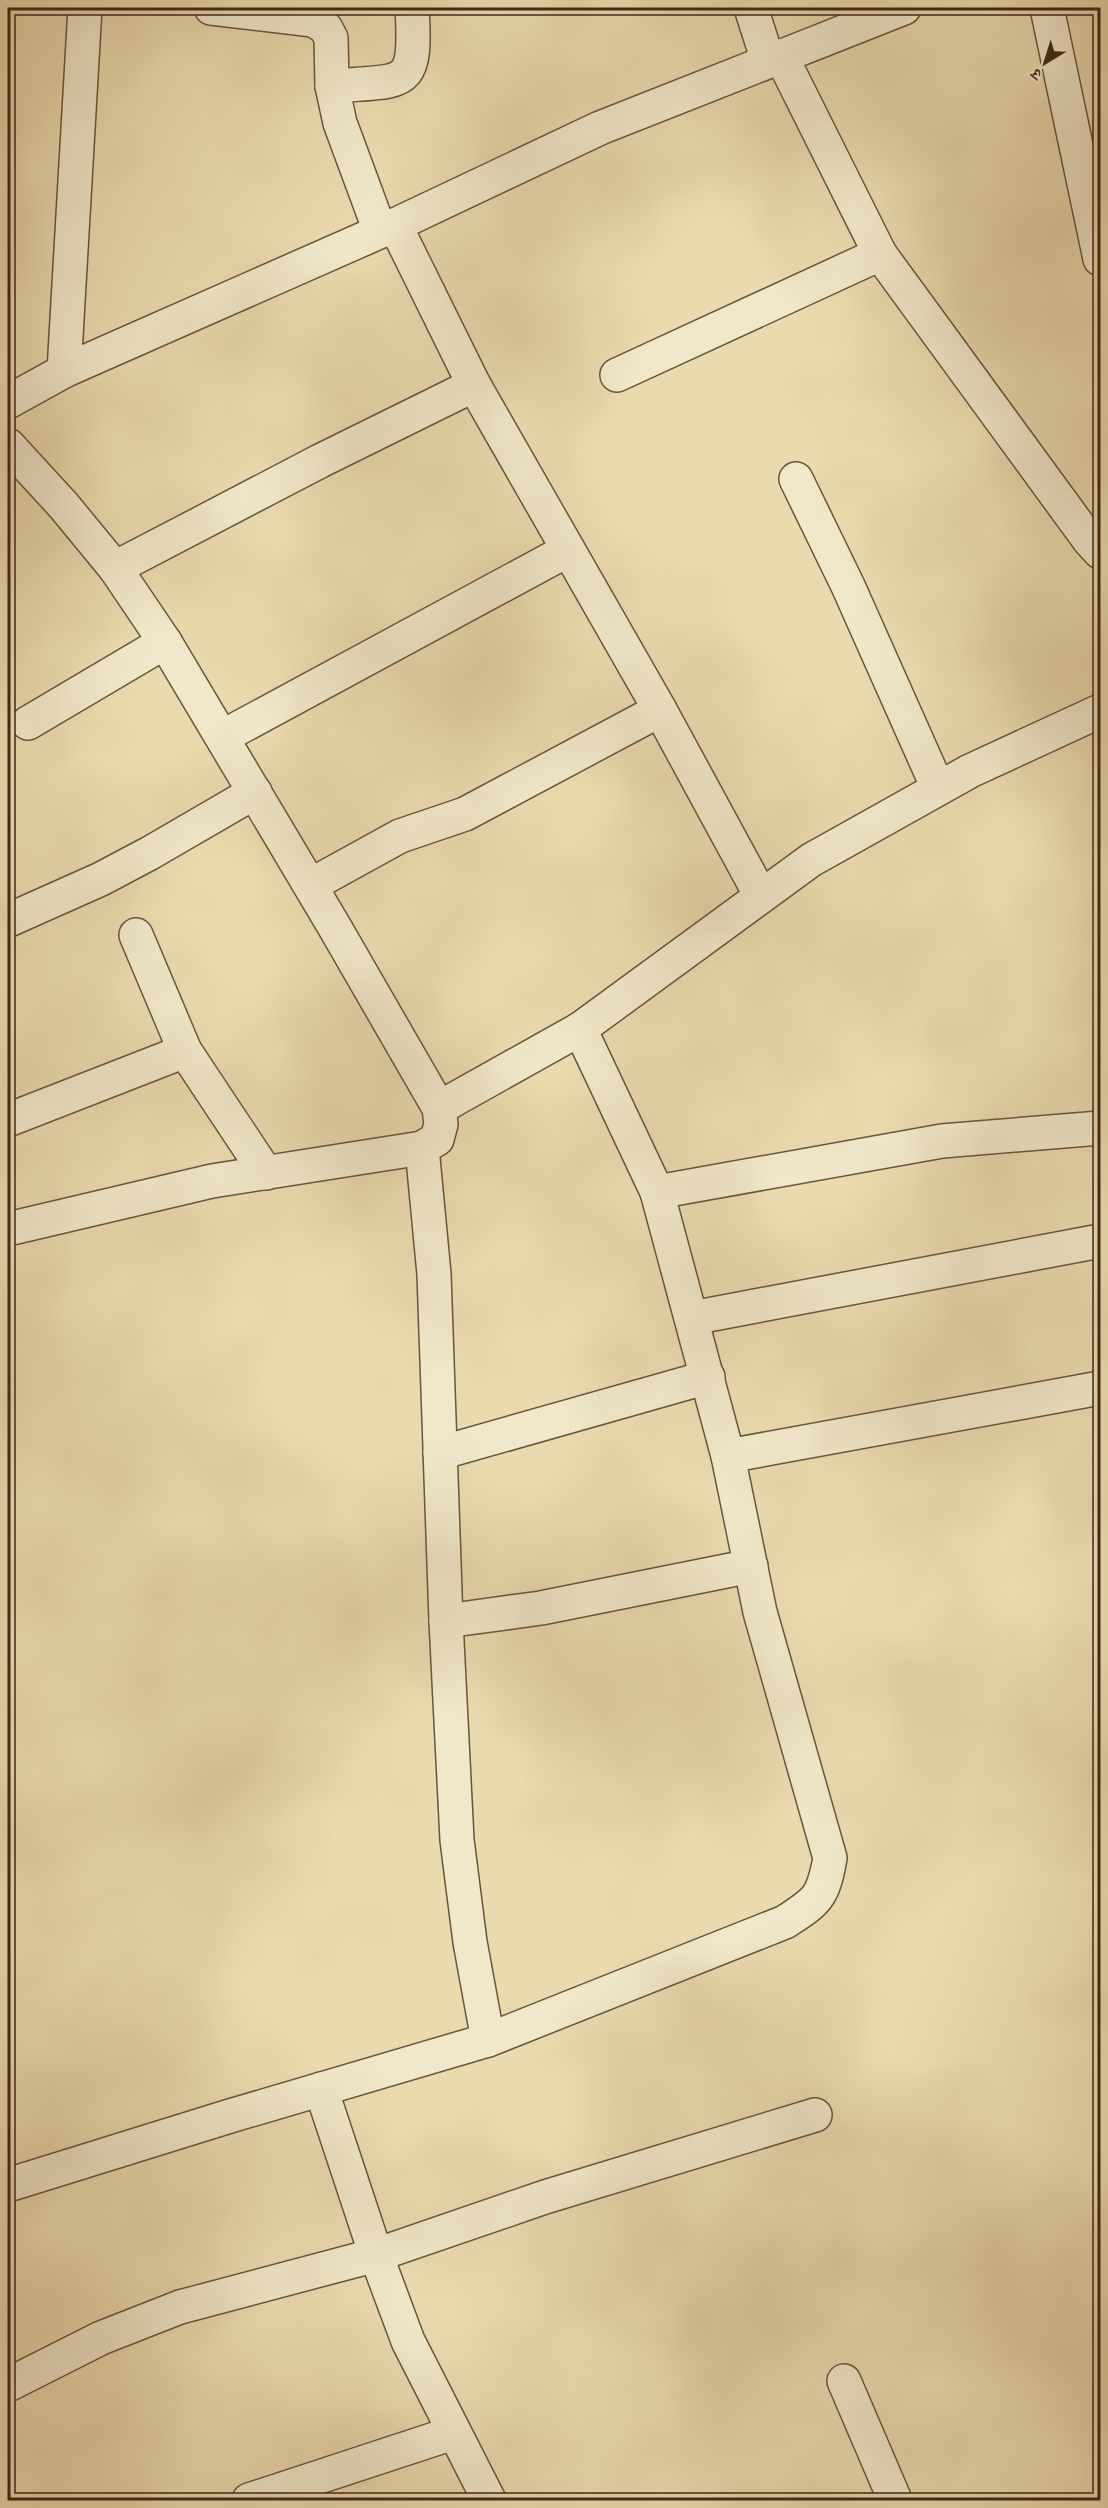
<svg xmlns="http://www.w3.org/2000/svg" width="1108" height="2508" font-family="'Libre Caslon Text','Noto Serif Devanagari',serif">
<rect width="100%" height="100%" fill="#eadbaf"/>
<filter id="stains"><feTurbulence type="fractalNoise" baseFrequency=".00333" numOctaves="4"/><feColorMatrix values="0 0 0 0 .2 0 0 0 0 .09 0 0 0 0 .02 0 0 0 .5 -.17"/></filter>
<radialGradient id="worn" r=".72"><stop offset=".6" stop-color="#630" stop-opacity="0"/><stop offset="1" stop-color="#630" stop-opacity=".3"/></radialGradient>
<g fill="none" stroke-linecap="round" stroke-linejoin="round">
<g stroke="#69543d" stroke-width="36">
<g id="minor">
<path d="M 211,8 L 313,20 L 325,27 L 331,38 L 332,86 L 340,123 L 380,231"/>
<path d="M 751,8 L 768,61"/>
<path d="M 1047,8 L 1100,259"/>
<path d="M 781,56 L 880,254 L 1089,540 L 1100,552"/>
<path d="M 332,86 C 407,80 417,90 412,8"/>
<path d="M 395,225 L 474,385 L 660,710 L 761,896"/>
<path d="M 64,371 L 85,8"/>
<path d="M 617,375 L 880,254"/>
<path d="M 8,402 L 64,371 L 395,225 L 600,128 L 904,8"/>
<path d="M 8,445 L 64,506 L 115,568 L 165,642 L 334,926 L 439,1108 L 441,1124 L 437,1139 L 422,1148 L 212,1181 L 8,1229"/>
<path d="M 796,479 L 848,586 L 938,788"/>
<path d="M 115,568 L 320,461 L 474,385"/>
<path d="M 28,723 L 165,642"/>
<path d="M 222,737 L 568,550"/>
<path d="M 311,885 L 400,836 L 465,814 L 660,710"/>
<path d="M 9,920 L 101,879 L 150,853 L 255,792"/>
<path d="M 136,935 L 185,1051 L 266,1173"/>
<path d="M 439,1108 L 580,1029 L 811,860 L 970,771 L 1100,711"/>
<path d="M 8,1120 L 185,1051"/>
<path d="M 422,1148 L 434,1274 L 446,1621 L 457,1840 L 470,1942 L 488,2040"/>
<path d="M 657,1192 L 942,1141 L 1100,1128"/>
<path d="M 692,1318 L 1100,1241"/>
<path d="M 440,1453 L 708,1377"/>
<path d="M 728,1456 L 1100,1388"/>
<path d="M 446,1621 L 541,1608 L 751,1566"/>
<path d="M 321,2089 L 376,2255 L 408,2341 L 489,2500"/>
<path d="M 8,2185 L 230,2116 L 488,2040 L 785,1922 C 818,1901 823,1897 830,1858 L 760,1612 L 728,1456 L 657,1192 L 580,1029"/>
<path d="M 844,2381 L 895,2500"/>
<path d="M 8,2385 L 101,2338 L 180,2307 L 376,2255 L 545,2197 L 815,2115"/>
<path d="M 249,2500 L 453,2433"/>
</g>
</g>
<use href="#minor" stroke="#f1e8cb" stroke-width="33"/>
</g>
<rect width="1108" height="2508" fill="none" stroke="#eadbaf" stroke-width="30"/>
<rect x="9" y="9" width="1090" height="2490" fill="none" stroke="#3e2717" stroke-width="3"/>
<rect x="15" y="15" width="1078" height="2478" fill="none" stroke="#3e2717" stroke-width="1.5"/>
<g transform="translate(1045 63) rotate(218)" stroke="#f1e8cb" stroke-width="4.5" paint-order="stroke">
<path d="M0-4.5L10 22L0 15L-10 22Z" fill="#3e2717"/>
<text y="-9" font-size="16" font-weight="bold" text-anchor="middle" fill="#3e2717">उ</text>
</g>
<rect width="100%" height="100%" filter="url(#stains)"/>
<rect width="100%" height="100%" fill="url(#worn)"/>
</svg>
